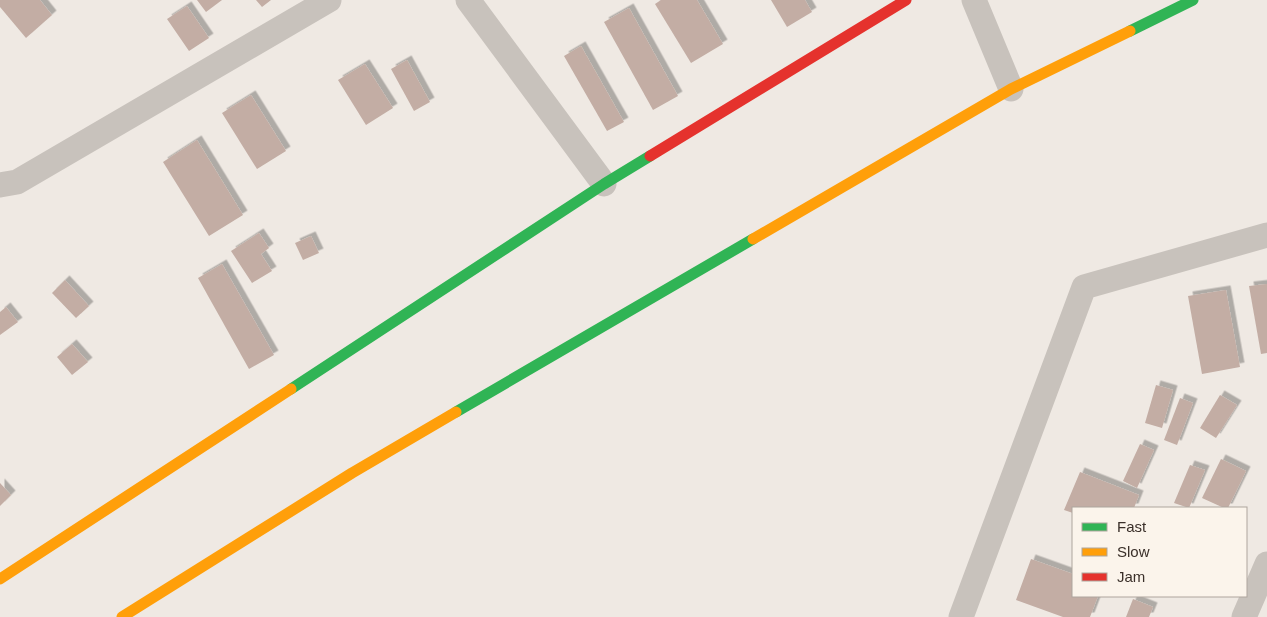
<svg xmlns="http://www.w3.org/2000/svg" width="1267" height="617" font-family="Helvetica,sans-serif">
<defs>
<filter id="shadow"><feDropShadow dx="4.5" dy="-4.5" stdDeviation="0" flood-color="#0004"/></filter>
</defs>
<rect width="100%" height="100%" fill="#efe9e3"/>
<g fill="#c3ada4" filter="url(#shadow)">
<path d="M 0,0 L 40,0 L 52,15 L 26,38 L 0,7 Z"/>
<path d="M 197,0 L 222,0 L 206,12 Z"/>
<path d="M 256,0 L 271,0 L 262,7 Z"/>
<path d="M 661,0 L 697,0 L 723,44 L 691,63 L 655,4 Z"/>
<path d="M 771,0 L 805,0 L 812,12 L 787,27 Z"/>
<path d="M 187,6 L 209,38 L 189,51 L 167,19 Z"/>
<path d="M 629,8 L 678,96 L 653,110 L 604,22 Z"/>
<path d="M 581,46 L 624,122 L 607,131 L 564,56 Z"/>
<path d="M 407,60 L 430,102 L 414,111 L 391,69 Z"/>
<path d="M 365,64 L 393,108 L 366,125 L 338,80 Z"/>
<path d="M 251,95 L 286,151 L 257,169 L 222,113 Z"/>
<path d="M 197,140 L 243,215 L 209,236 L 163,162 Z"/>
<path d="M 259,233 L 269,248 L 261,254 L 272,271 L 252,283 L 231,251 Z"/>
<path d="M 311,236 L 319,253 L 303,260 L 295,243 Z"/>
<path d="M 222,264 L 274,355 L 249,369 L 198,278 Z"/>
<path d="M 65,280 L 89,306 L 76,318 L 52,293 Z"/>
<path d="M 1267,284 L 1267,353 L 1261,354 L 1249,286 Z"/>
<path d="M 1226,290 L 1240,367 L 1202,374 L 1188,296 Z"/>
<path d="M 6,307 L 18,322 L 0,335 L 0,312 Z"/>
<path d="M 72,344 L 88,362 L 72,375 L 57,357 Z"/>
<path d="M 1156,385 L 1173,390 L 1162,428 L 1145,423 Z"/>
<path d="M 1220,395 L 1237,405 L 1216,438 L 1200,428 Z"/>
<path d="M 1180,398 L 1193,403 L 1177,445 L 1164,440 Z"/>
<path d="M 1140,444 L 1154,450 L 1137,488 L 1123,481 Z"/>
<path d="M 1221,459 L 1246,471 L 1228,508 L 1224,508 L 1202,498 Z"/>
<path d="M 1190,465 L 1205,470 L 1189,508 L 1174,503 Z"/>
<path d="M 1080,472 L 1139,495 L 1134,508 L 1073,508 L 1073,513 L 1064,510 Z"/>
<path d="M 0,483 L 11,495 L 0,506 Z"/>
<path d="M 1031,559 L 1073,574 L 1073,596 L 1098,596 L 1090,617 L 1063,617 L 1016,600 Z"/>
<path d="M 1133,599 L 1153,607 L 1149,617 L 1126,617 Z"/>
</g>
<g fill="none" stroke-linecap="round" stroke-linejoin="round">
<g stroke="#c8c2bc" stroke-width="25">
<path d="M 468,0 L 604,184"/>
<path d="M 974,0 L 1011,89"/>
<path d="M 0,185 L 17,182 L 329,0"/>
<path d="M 961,617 L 1084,287 L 1267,235"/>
<path d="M 1244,617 L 1267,564"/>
</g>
<g stroke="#30b455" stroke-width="11">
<path d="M 1130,31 L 1193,0"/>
<path d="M 291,389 L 604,184 L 650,156"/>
<path d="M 456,412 L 753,239"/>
</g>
<g stroke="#ff9f0a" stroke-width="11">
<path d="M 753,239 L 1011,89 L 1130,31"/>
<path d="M 0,579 L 291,389"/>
<path d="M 122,617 L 352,473 L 456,412"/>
</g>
<path stroke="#e5322d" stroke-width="11" d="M 650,156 L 906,0"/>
</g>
<rect x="1072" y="507" width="175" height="90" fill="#fbf4eb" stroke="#aea59d"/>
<rect x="1082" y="523" width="25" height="8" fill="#30b455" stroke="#aea59d"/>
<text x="1117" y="532" font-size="15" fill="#3a2f29">Fast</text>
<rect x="1082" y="548" width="25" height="8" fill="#ff9f0a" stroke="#aea59d"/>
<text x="1117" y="557" font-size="15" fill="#3a2f29">Slow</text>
<rect x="1082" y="573" width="25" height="8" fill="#e5322d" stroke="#aea59d"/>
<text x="1117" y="582" font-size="15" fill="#3a2f29">Jam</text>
</svg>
